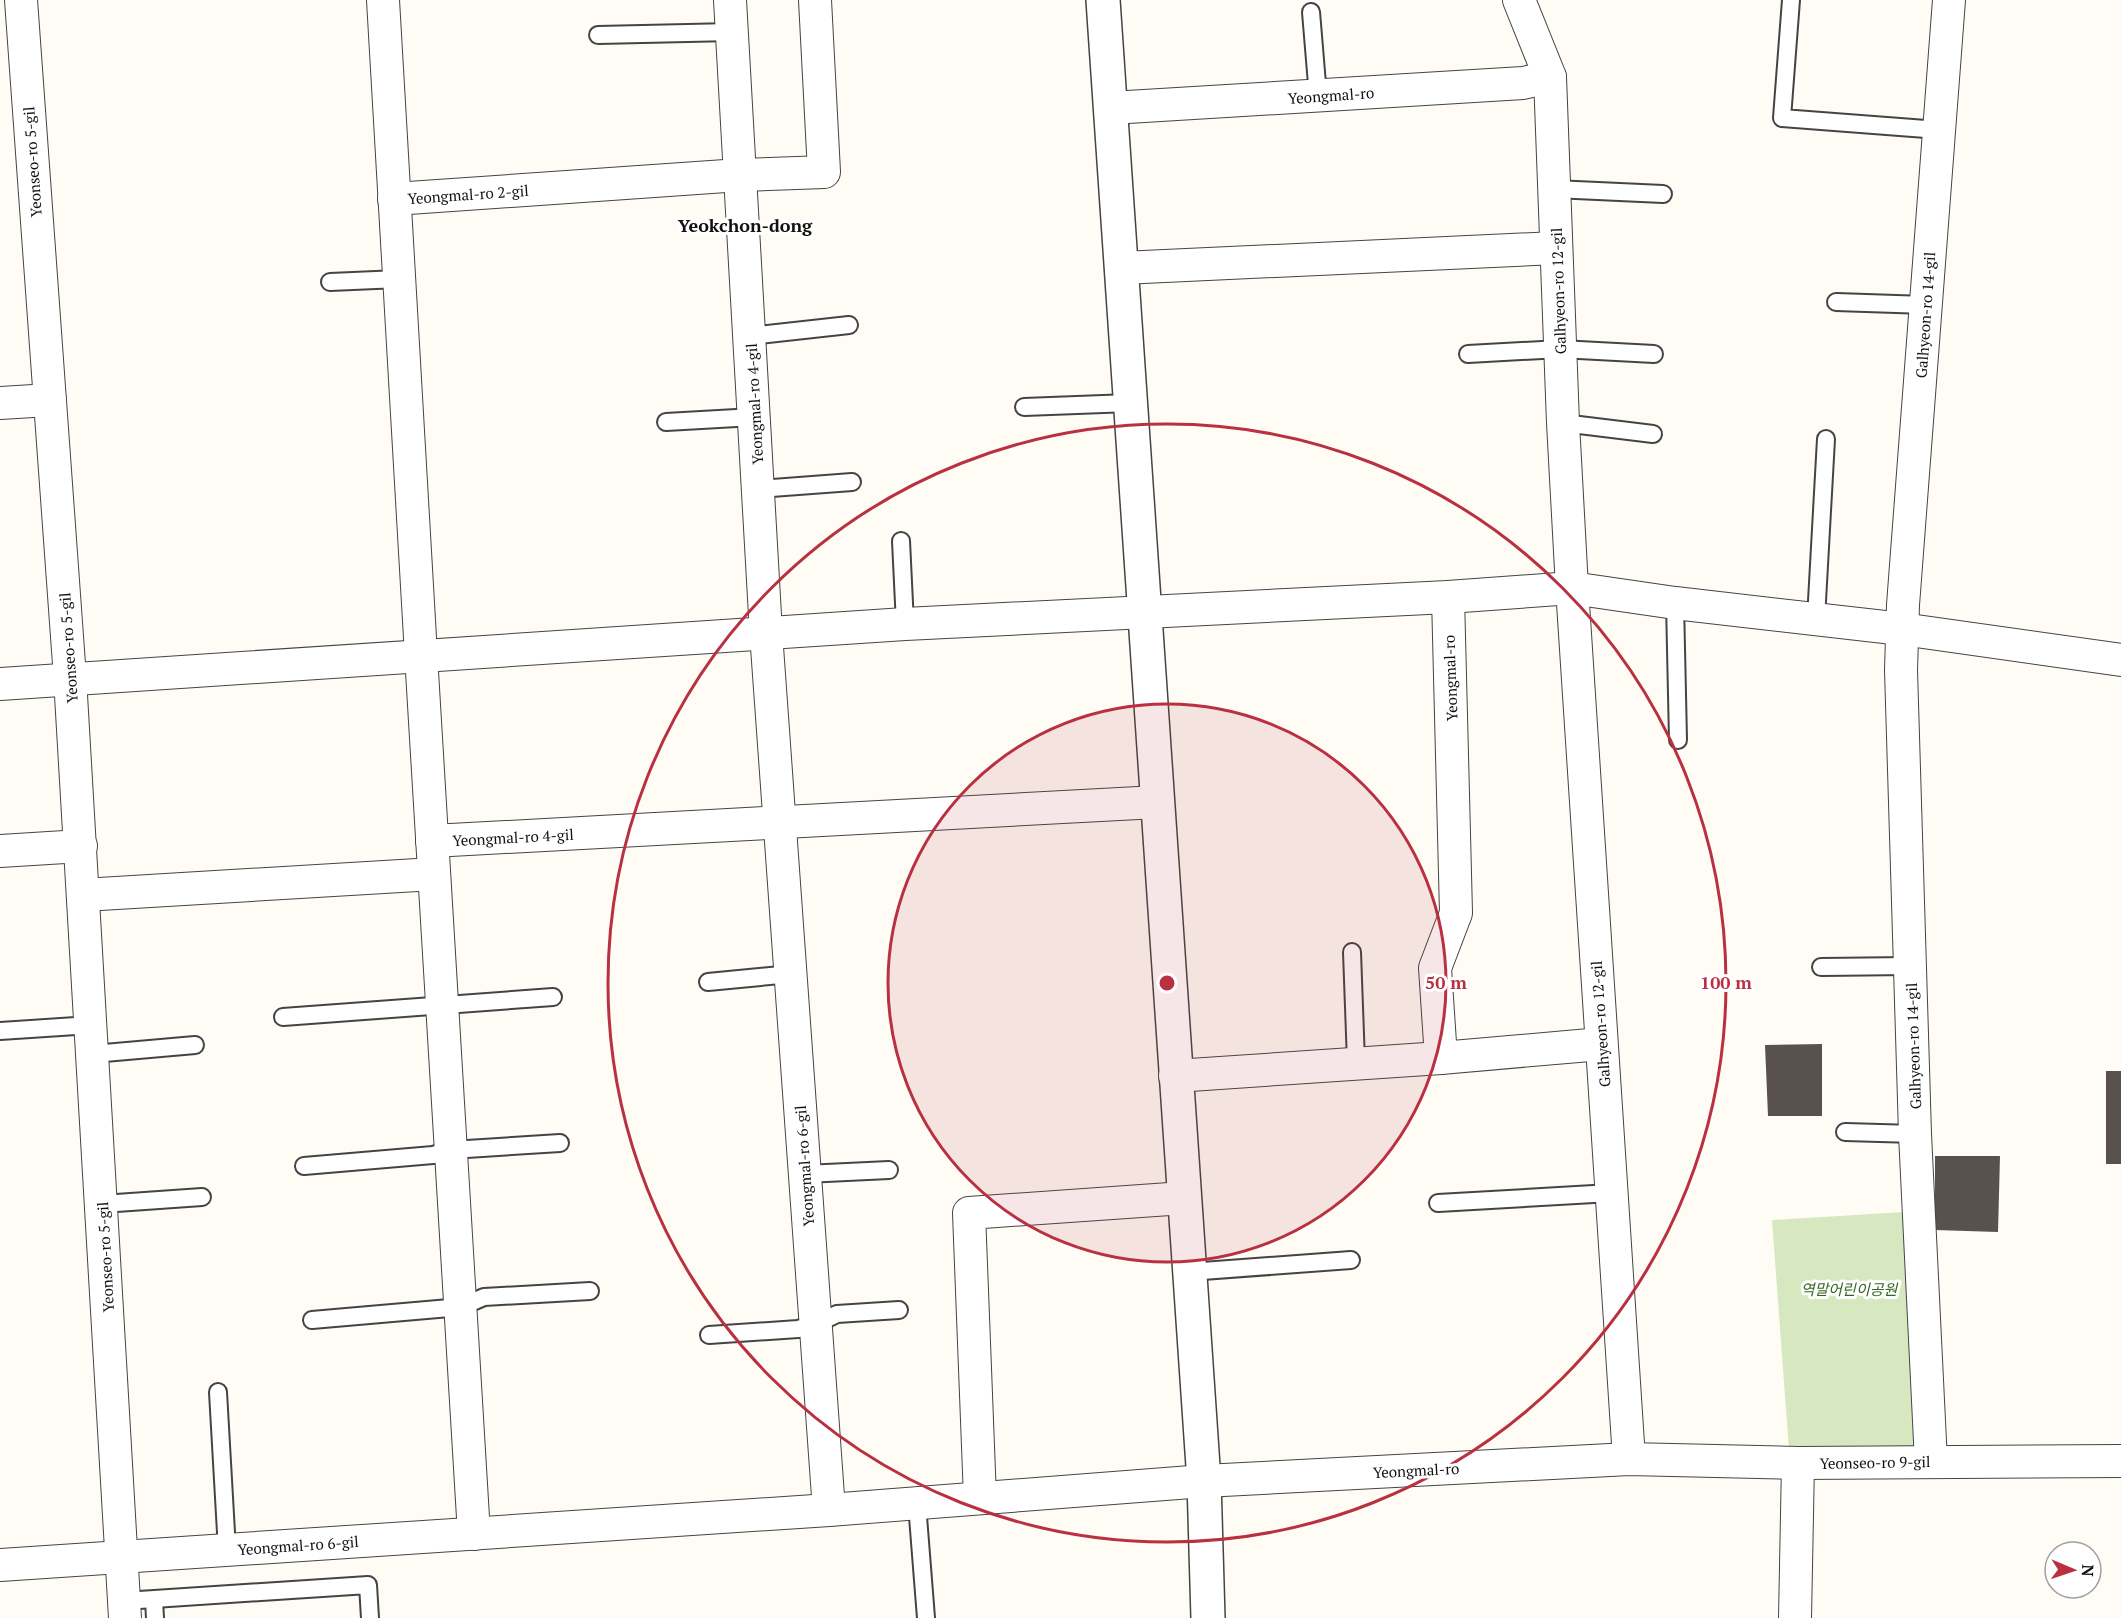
<svg xmlns="http://www.w3.org/2000/svg" width="2121" height="1618" font-family="'PT Serif','Noto Sans KR',serif">
<rect width="100%" height="100%" fill="#fefcf5"/>
<path fill="#d7e8c0" d="M 1920,1211 L 1924,1461 L 1790,1463 L 1772,1220 Z"/>
<g fill="#59514e">
<path d="M 1822,1044 L 1822,1116 L 1768,1116 L 1765,1045 Z"/>
<rect x="2106" y="1071" width="15" height="93"/>
<path d="M 1935,1156 L 2000,1156 L 1998,1232 L 1935,1230 Z"/>
</g>
<g fill="none" stroke-linecap="round" stroke-linejoin="round">
<g stroke="#444" stroke-width="20">
<g id="service">
<path d="M 1791,0 L 1782,118 L 1939,130"/>
<path d="M 1311,12 L 1318,96"/>
<path d="M 598,35 L 732,32"/>
<path d="M 1554,189 L 1663,194"/>
<path d="M 330,282 L 399,279"/>
<path d="M 1836,302 L 1926,305"/>
<path d="M 750,336 L 849,325"/>
<path d="M 1468,354 L 1560,349 L 1654,354"/>
<path d="M 1024,407 L 1130,403"/>
<path d="M 666,422 L 754,417"/>
<path d="M 1563,423 L 1653,434"/>
<path d="M 759,489 L 852,482"/>
<path d="M 901,541 L 905,624"/>
<path d="M 1675,603 L 1678,740"/>
<path d="M 1816,619 L 1826,439"/>
<path d="M 1352,952 L 1356,1062"/>
<path d="M 1821,967 L 1910,966"/>
<path d="M 708,982 L 791,974"/>
<path d="M 283,1017 L 553,997"/>
<path d="M 0,1031 L 91,1025"/>
<path d="M 93,1054 L 195,1045"/>
<path d="M 1845,1132 L 1915,1134"/>
<path d="M 304,1166 L 433,1155 L 451,1150 L 560,1143"/>
<path d="M 805,1174 L 889,1170"/>
<path d="M 1438,1203 L 1611,1193"/>
<path d="M 102,1204 L 202,1197"/>
<path d="M 1189,1272 L 1351,1260"/>
<path d="M 312,1320 L 461,1307 L 484,1297 L 590,1291"/>
<path d="M 709,1335 L 798,1329 L 816,1324 L 837,1314 L 899,1310"/>
<path d="M 218,1392 L 227,1550"/>
<path d="M 917,1504 L 926,1618"/>
<path d="M 154,1600 L 155,1618"/>
<path d="M 124,1601 L 368,1585 L 370,1618"/>
</g>
</g>
<g stroke="#444" stroke-width="34">
<g id="minor">
<path d="M 21,0 L 70,678 L 125,1618"/>
<path d="M 383,0 L 421,655 L 474,1534"/>
<path d="M 730,0 L 766,633 L 829,1510"/>
<path d="M 1519,0 L 1550,77 L 1563,423 L 1572,588 L 1629,1459"/>
<path d="M 1111,108 L 1523,83 L 1550,77"/>
<path d="M 394,199 L 740,175 L 824,172 L 815,0"/>
<path d="M 1122,268 L 1556,248"/>
<path d="M 0,403 L 50,400"/>
<path d="M 0,684 L 905,624 L 1448,597 L 1572,588 L 1675,603 L 1902,629 L 2121,660"/>
<path d="M 432,841 L 1157,802"/>
<path d="M 0,851 L 81,846"/>
<path d="M 83,895 L 434,874"/>
<path d="M 1441,1058 L 1435,968 L 1456,913 L 1448,597"/>
<path d="M 1175,1076 L 1441,1058 L 1601,1044"/>
<path d="M 1931,1462 L 1915,1134 L 1901,670 L 1903,605 L 1949,0"/>
<path d="M 980,1498 L 969,1213 L 1184,1198"/>
<path d="M 0,1565 L 829,1510 L 1204,1481 L 1629,1459 L 1798,1463 L 2121,1461"/>
<path d="M 1795,1618 L 1798,1463"/>
</g>
</g>
<g stroke="#444" stroke-width="36">
<path id="tertiary" d="M 1103,0 L 1204,1481 L 1208,1618"/>
</g>
<use href="#service" stroke="#fff" stroke-width="16"/>
<use href="#minor" stroke="#fff" stroke-width="32"/>
<use href="#tertiary" stroke="#fff" stroke-width="33"/>
</g>
<circle cx="1167" cy="983" r="279" fill="#b93141" fill-opacity=".12"/>
<g fill="none" stroke="#b93141" stroke-width="3">
<circle cx="1167" cy="983" r="279"/>
<circle cx="1167" cy="983" r="559"/>
</g>
<g text-anchor="middle" dominant-baseline="central" stroke-width="6" stroke-linejoin="round" paint-order="stroke">
<g font-size="15" fill="#111" stroke="#fff">
<text transform="translate(1331 95) rotate(-4)">Yeongmal-ro</text>
<text transform="translate(32 162) rotate(-94)">Yeonseo-ro 5-gil</text>
<text transform="translate(468 194) rotate(-4)">Yeongmal-ro 2-gil</text>
<text transform="translate(1558 291) rotate(-92)">Galhyeon-ro 12-gil</text>
<text transform="translate(1925 315) rotate(-86)">Galhyeon-ro 14-gil</text>
<text transform="translate(754 404) rotate(-93)">Yeongmal-ro 4-gil</text>
<text transform="translate(68 648) rotate(-94)">Yeonseo-ro 5-gil</text>
<text transform="translate(1450 678) rotate(-92)">Yeongmal-ro</text>
<text transform="translate(513 837) rotate(-3)">Yeongmal-ro 4-gil</text>
<text transform="translate(1600 1024) rotate(-94)">Galhyeon-ro 12-gil</text>
<text transform="translate(1913 1046) rotate(-92)">Galhyeon-ro 14-gil</text>
<text transform="translate(804 1166) rotate(-94)">Yeongmal-ro 6-gil</text>
<text transform="translate(105 1257) rotate(-93)">Yeonseo-ro 5-gil</text>
<text transform="translate(1875 1462) rotate(-1)">Yeonseo-ro 9-gil</text>
<text transform="translate(1416 1470) rotate(-3)">Yeongmal-ro</text>
<text transform="translate(298 1545) rotate(-4)">Yeongmal-ro 6-gil</text>
</g>
<g font-size="15" font-style="italic" fill="#366524" stroke="#fff">
<text x="1849" y="1289">역말어린이공원</text>
</g>
<g font-size="18" font-weight="bold" fill="#111" stroke="#fff">
<text x="745" y="225">Yeokchon-dong</text>
</g>
</g>
<circle cx="1167" cy="983" r="9" fill="#b93141" stroke="#fff" stroke-width="3"/>
<g font-size="18" text-anchor="middle" font-weight="bold" fill="#b93141" stroke="#fff" stroke-width="6" stroke-linejoin="round" paint-order="stroke">
<text x="1446" y="989">50 m</text>
<text x="1726" y="989">100 m</text>
</g>
<g transform="translate(2073 1570) rotate(92)"><circle r="28" fill="#ffffff" stroke="#a0a0a0" stroke-width="1.5"/>
<path d="M0-4.5L10 22L0 15L-10 22Z" fill="#b93141"/>
<text y="-9" font-size="16" font-weight="bold" text-anchor="middle" fill="#111111">N</text>
</g>
</svg>
